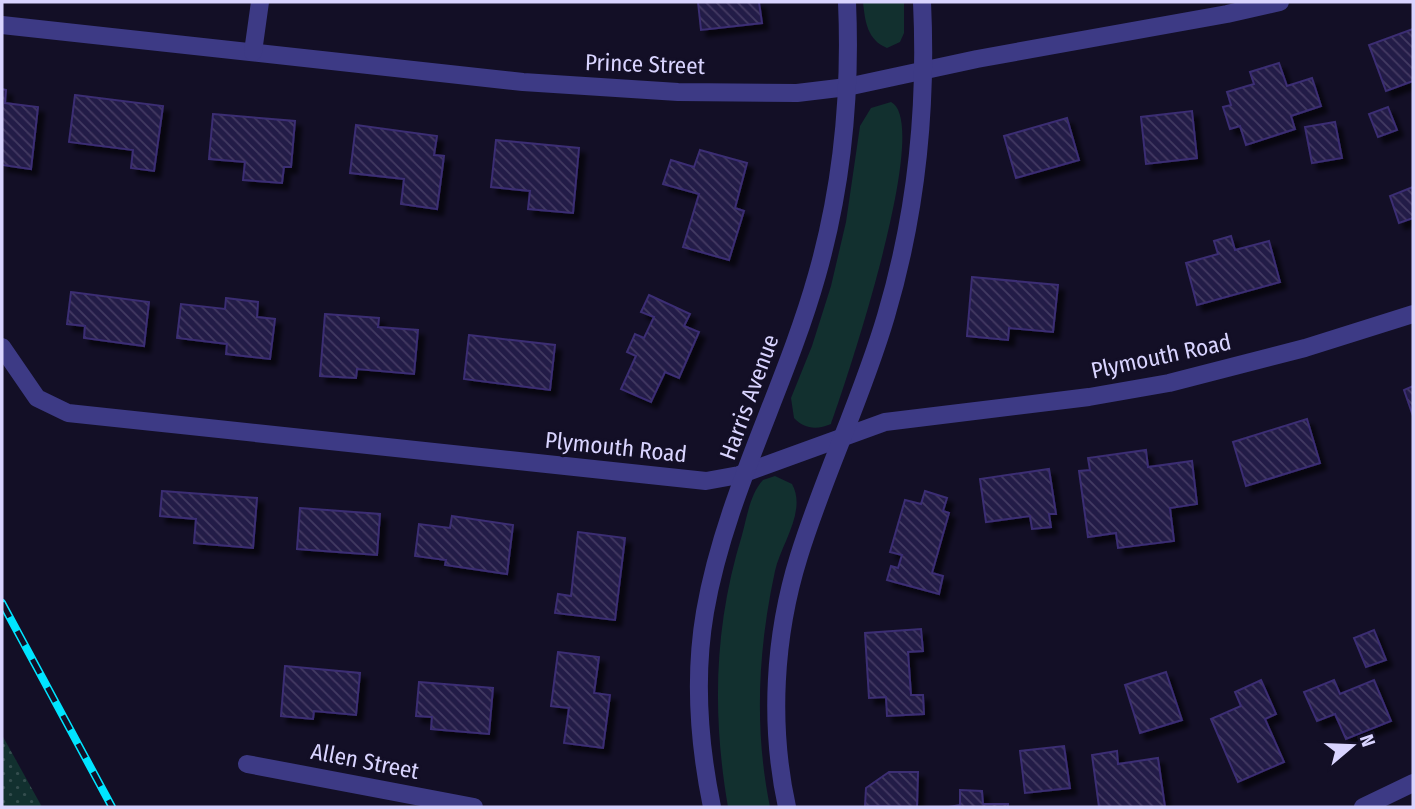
<svg xmlns="http://www.w3.org/2000/svg" width="1415" height="809" font-family="'Fira Sans Condensed',sans-serif">
<defs>
<pattern id="park-dots" width="8" height="8" patternUnits="userSpaceOnUse" patternTransform="scale(1.75)"><rect width="8" height="8" fill="#12302f"/><path d="M2 2h.1M6 6h.1" fill="none" stroke="#344d4e" stroke-width="1.8" stroke-linecap="round"/></pattern>
<pattern id="building-back-hatch" width="6" height="6" patternUnits="userSpaceOnUse" patternTransform="scale(1.75)"><rect width="6" height="6" fill="#241b47"/><path d="M-1 5l2 2M0 0l6 6M5-1l2 2" fill="none" stroke="#433b63"/></pattern>
<filter id="shadow"><feDropShadow dx="6" dy="6" stdDeviation="2" flood-color="#0009"/></filter>
</defs>
<rect width="100%" height="100%" fill="#130f26"/>
<g fill="#12302f">
<path d="M 863,2 L 904,2 L 904,33 L 900,42 L 887,48 C 867,40 865,21 863,2 Z"/>
<path d="M 891,102 C 933,123 846,382 831,424 C 817,430 804,429 794,418 L 791,398 L 812,346 L 831,286 L 846,222 L 860,126 L 871,108 Z"/>
<path d="M 775,476 L 792,484 C 807,511 781,544 775,571 C 758,649 754,729 770,807 L 728,807 C 712,714 714,626 742,535 C 747,517 750,494 763,480 Z"/>
</g>
<path fill="url(#park-dots)" d="M 2,735 L 42,807 L 2,807 Z"/>
<g fill="url(#building-back-hatch)" stroke="#3b2d73" stroke-width="2" filter="url(#shadow)">
<path d="M 698,2 L 759,2 L 762,23 L 701,30 Z"/>
<path d="M 1413,29 L 1413,81 L 1386,91 L 1369,45 Z"/>
<path d="M 1279,63 L 1287,86 L 1312,78 L 1321,106 L 1291,116 L 1295,129 L 1246,145 L 1240,126 L 1230,129 L 1223,107 L 1231,105 L 1227,92 L 1254,84 L 1250,72 Z"/>
<path d="M 2,89 L 6,90 L 5,103 L 38,107 L 31,169 L 2,165 Z"/>
<path d="M 75,95 L 163,106 L 154,171 L 131,168 L 133,150 L 69,142 Z"/>
<path d="M 1388,107 L 1397,130 L 1378,137 L 1369,114 Z"/>
<path d="M 1192,111 L 1197,158 L 1146,164 L 1141,117 Z"/>
<path d="M 213,114 L 295,121 L 291,167 L 284,167 L 282,183 L 243,180 L 245,162 L 209,159 Z"/>
<path d="M 1067,118 L 1079,160 L 1016,178 L 1004,136 Z"/>
<path d="M 1335,122 L 1342,158 L 1312,163 L 1305,127 Z"/>
<path d="M 356,125 L 437,136 L 434,155 L 444,156 L 437,209 L 401,204 L 404,179 L 350,173 Z"/>
<path d="M 496,140 L 579,148 L 573,213 L 528,209 L 530,191 L 491,187 Z"/>
<path d="M 700,150 L 747,163 L 735,208 L 744,211 L 729,260 L 683,247 L 699,194 L 663,184 L 671,160 L 694,167 Z"/>
<path d="M 1413,187 L 1413,218 L 1399,223 L 1390,196 Z"/>
<path d="M 1231,236 L 1235,250 L 1269,241 L 1280,282 L 1197,305 L 1186,263 L 1218,254 L 1214,241 Z"/>
<path d="M 972,277 L 1058,285 L 1053,332 L 1009,328 L 1008,340 L 967,336 Z"/>
<path d="M 71,292 L 149,302 L 144,346 L 84,338 L 85,326 L 67,324 Z"/>
<path d="M 649,295 L 690,314 L 684,326 L 699,332 L 679,378 L 665,372 L 651,402 L 621,389 L 636,356 L 627,352 L 635,334 L 644,338 L 654,317 L 641,312 Z"/>
<path d="M 226,298 L 258,302 L 257,317 L 275,319 L 270,359 L 226,354 L 227,344 L 177,338 L 181,304 L 225,309 Z"/>
<path d="M 325,314 L 379,318 L 378,327 L 418,330 L 414,374 L 357,369 L 356,378 L 320,376 Z"/>
<path d="M 469,335 L 555,345 L 550,390 L 464,379 Z"/>
<path d="M 1413,386 L 1413,416 L 1404,390 Z"/>
<path d="M 1307,419 L 1320,463 L 1246,486 L 1233,442 Z"/>
<path d="M 1146,450 L 1148,467 L 1192,461 L 1197,504 L 1170,508 L 1174,541 L 1118,548 L 1116,533 L 1088,537 L 1079,471 L 1090,470 L 1088,458 Z"/>
<path d="M 1049,469 L 1056,514 L 1049,514 L 1051,527 L 1032,529 L 1030,516 L 986,522 L 980,479 Z"/>
<path d="M 162,491 L 257,498 L 253,548 L 194,543 L 196,519 L 160,516 Z"/>
<path d="M 925,491 L 947,498 L 943,511 L 949,513 L 932,573 L 943,576 L 939,594 L 887,580 L 891,566 L 898,568 L 902,555 L 890,552 L 905,500 L 921,504 Z"/>
<path d="M 300,508 L 380,514 L 377,555 L 297,549 Z"/>
<path d="M 452,516 L 513,525 L 507,574 L 445,565 L 446,560 L 415,556 L 419,524 L 450,528 Z"/>
<path d="M 578,532 L 625,538 L 615,620 L 555,613 L 558,594 L 571,596 Z"/>
<path d="M 921,629 L 923,651 L 908,652 L 911,695 L 923,695 L 924,714 L 887,716 L 886,697 L 869,698 L 865,633 Z"/>
<path d="M 1374,630 L 1386,660 L 1366,667 L 1354,638 Z"/>
<path d="M 558,652 L 599,657 L 594,693 L 610,695 L 603,748 L 564,743 L 569,708 L 551,706 Z"/>
<path d="M 285,666 L 360,673 L 356,715 L 314,711 L 313,719 L 281,716 Z"/>
<path d="M 1166,672 L 1182,720 L 1140,733 L 1125,685 Z"/>
<path d="M 1261,680 L 1276,714 L 1265,719 L 1284,762 L 1238,782 L 1211,719 L 1241,706 L 1235,692 Z"/>
<path d="M 1334,680 L 1340,694 L 1374,680 L 1391,721 L 1346,739 L 1335,714 L 1317,721 L 1304,692 Z"/>
<path d="M 419,682 L 493,688 L 489,734 L 431,729 L 432,717 L 416,716 Z"/>
<path d="M 1064,746 L 1070,788 L 1025,793 L 1020,751 Z"/>
<path d="M 1117,751 L 1118,764 L 1158,758 L 1165,807 L 1099,807 L 1092,755 Z"/>
<path d="M 889,772 L 918,772 L 917,807 L 865,806 L 866,788 Z"/>
<path d="M 960,790 L 982,791 L 983,804 L 1008,804 L 1008,807 L 949,807 L 960,805 Z"/>
</g>
<g fill="none" stroke-linecap="round" stroke-linejoin="round">
<g stroke="#3d3a85" stroke-width="18">
<path d="M 2,25 L 523,82 L 678,92 L 797,93 L 847,87 L 977,59 L 1227,14 L 1280,2"/>
<path d="M 253,52 L 260,2"/>
<path d="M 2,347 L 37,398 L 68,413 L 706,481 L 739,475 L 885,422 L 1089,397 L 1169,383 L 1305,348 L 1413,314"/>
<path d="M 247,764 L 474,807"/>
<path d="M 712,807 C 699,744 694,676 705,612 C 725,496 785,389 817,275 C 842,187 851,93 847,2"/>
<path d="M 787,807 C 769,725 774,636 799,556 C 824,475 862,398 886,316 C 916,215 927,107 922,2"/>
<path d="M 1363,807 L 1413,783"/>
</g>
<g stroke="#00e5ff" stroke-width="8">
<path id="rail" d="M 2,603 L 112,807"/>
</g>
<use href="#rail" stroke="#130f26" stroke-width="5" stroke-dasharray="16" stroke-linecap="butt"/>
</g>
<g text-anchor="middle" dominant-baseline="central" stroke-width="6" stroke-linejoin="round" paint-order="stroke">
<g font-size="23" fill="#d9d4ff" stroke="#130f26">
<text transform="translate(645 64) rotate(2)">Prince Street</text>
<text transform="translate(1161 356) rotate(-12)">Plymouth Road</text>
<text transform="translate(749 397) rotate(-70)">Harris Avenue</text>
<text transform="translate(616 447) rotate(6)">Plymouth Road</text>
<text transform="translate(365 761) rotate(11)">Allen Street</text>
</g>
</g>
<rect width="1415" height="809" fill="none" stroke="#d9d4ff" stroke-width="7"/>
<g transform="translate(1352 746) rotate(71)" stroke="#130f26" stroke-width="5" paint-order="stroke">
<path d="M0-5L12 26L0 18L-12 26Z" fill="#d9d4ff"/>
<text y="-10" font-size="19" font-weight="bold" text-anchor="middle" fill="#d9d4ff">N</text>
</g>
</svg>
